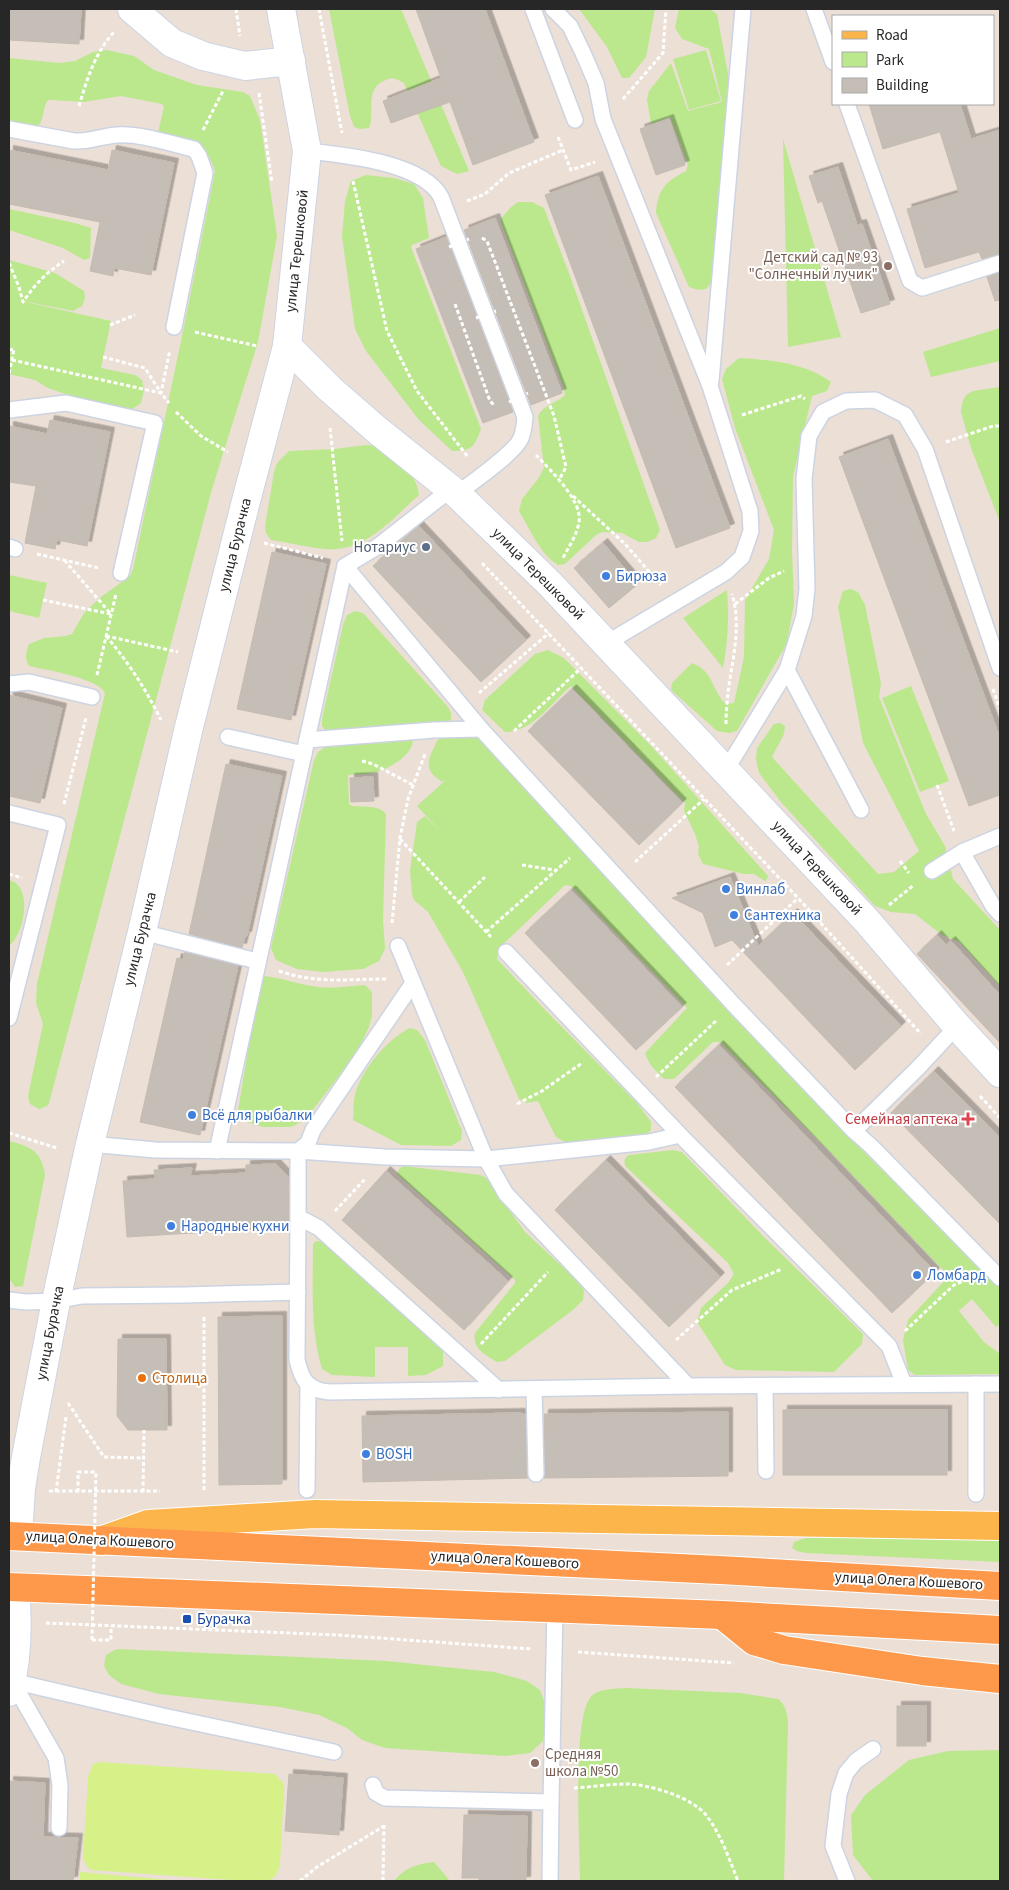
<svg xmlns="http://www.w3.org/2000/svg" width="1009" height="1890" font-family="'Source Sans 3',sans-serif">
<defs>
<filter id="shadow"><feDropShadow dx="4.5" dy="-4.5" stdDeviation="0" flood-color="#0004"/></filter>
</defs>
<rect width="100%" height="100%" fill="#ebdfd6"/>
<g fill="#bbe88d">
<path d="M 329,9 L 401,9 L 469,171 L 457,174 L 441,166 L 404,83 C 397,79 393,77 386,80 C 363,88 376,112 369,128 L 360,129 L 354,127 L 350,116 Z"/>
<path d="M 579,9 L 655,9 L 646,57 L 629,78 L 622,78 L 607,47 Z"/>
<path d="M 679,9 L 710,9 L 717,14 L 730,85 L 712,282 L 706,289 L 698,290 L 689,287 L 656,213 C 658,189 665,182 686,171 L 688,165 L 670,117 L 651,124 L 647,100 L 649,91 L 671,63 L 688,111 L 722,102 L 709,49 L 682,39 L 675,28 Z"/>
<path d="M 107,50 L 134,56 L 154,70 L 197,85 L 243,92 L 250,96 L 260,120 L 277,236 L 258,342 L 212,489 L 49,1103 L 47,1106 L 39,1109 L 30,1104 L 28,1096 L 43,1024 L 36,1003 L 37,984 L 105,693 C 98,678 46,670 29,666 C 24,658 26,652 29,644 L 44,638 L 66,636 L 72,634 L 84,613 L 101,597 L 130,576 L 133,569 L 185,322 L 215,171 C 203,136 190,140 158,132 L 164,107 L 162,104 L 121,96 L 84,102 L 52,100 L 48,100 C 42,108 45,118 38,126 L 9,120 L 9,58 L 59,63 L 75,61 L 93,52 Z"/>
<path d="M 706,50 L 721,101 L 689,110 L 673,59 Z"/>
<path d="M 783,139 L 841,337 L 788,347 Z"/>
<path d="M 366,175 L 394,178 L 414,184 L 423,198 L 429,238 L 412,245 L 411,247 L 481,429 C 474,447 473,451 452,451 L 419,420 L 366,351 L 355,329 L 342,237 L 345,201 L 351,181 Z"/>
<path d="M 518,202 L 532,202 L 544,208 L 570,276 L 660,530 L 656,538 L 647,542 L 639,542 L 622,533 L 602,532 L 596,535 L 565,564 L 558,565 C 540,554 530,529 519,511 L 522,499 L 538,479 L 544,468 L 538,416 C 543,405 557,403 565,395 L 564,389 L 500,220 L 510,208 Z"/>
<path d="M 9,209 L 75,223 L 91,228 L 90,258 L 84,260 L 63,248 L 9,230 Z"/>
<path d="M 9,260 L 55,273 L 84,291 L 85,298 L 82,306 L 73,311 L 12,299 L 111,321 L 101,368 L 135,375 L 142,380 L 144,390 L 141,403 L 131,410 L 68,395 L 48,388 L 35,380 L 9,374 Z"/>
<path d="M 1000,328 L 1000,361 L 931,377 L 923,352 Z"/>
<path d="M 739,358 C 770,360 806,363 831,382 L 827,391 L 812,396 L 793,477 L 792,550 L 794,604 L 787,643 L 737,731 L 729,733 L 717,731 L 671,690 L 672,683 L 692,663 C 714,671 712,692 726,704 L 734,703 L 744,657 L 745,600 L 769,559 L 774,530 L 735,428 L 722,379 L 726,369 Z"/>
<path d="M 1000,387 L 1000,522 L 971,448 L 961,412 L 962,403 L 966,395 L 973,391 Z"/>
<path d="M 366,445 L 388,447 C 401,462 417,475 419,495 C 395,516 370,547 336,549 C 321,551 287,542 271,540 L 266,533 L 265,527 L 274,472 L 277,463 L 289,451 L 334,449 Z"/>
<path d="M 9,575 L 47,583 L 39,618 L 9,611 Z"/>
<path d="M 850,589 L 858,592 L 865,605 L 881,683 L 879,697 L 926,814 L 945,846 L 953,879 L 1000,930 L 1000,986 L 959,942 L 942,935 L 915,914 L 891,912 L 875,906 L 781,802 L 759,773 L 756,759 L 757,748 L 774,724 L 780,723 L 785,726 L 784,734 L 772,757 L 878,874 L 894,872 L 919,851 L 863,743 L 838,607 L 843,591 Z"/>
<path d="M 727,590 C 729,617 728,641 723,668 L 683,618 Z"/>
<path d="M 355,611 L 363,613 L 448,707 L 451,713 L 451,720 L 446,724 L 327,732 L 322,726 L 322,719 L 343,625 L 347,615 Z"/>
<path d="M 548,650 L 564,658 L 654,749 L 768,876 L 767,879 L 765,881 L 754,874 L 744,874 L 703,864 L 698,854 L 699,847 L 695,834 L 684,811 L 685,803 L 571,686 C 551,703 533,732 505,732 L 482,710 L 485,700 L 535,654 Z"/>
<path d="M 911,686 L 949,781 L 920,792 L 882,698 Z"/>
<path d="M 474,735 L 479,737 L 572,838 L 710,992 L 867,1155 L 1000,1285 L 1000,1324 L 996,1327 L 972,1299 L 959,1311 L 984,1342 L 1000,1354 L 1000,1374 L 915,1375 L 908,1370 L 903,1340 L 908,1320 L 945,1280 L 943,1270 L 839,1161 L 720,1042 L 713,1042 L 674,1079 L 664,1079 C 656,1071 648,1064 645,1053 L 687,1008 L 571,886 L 565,885 L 499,948 L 497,959 L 549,1014 L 637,1103 L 651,1122 L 651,1130 L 646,1135 L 565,1142 L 556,1137 L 538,1101 L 526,1103 L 519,1099 L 463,972 L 428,912 L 414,900 L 412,894 L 410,871 L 417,822 L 425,816 L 442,833 L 417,806 L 447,779 L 442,782 C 425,771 426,762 435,746 C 436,742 438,738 442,737 C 450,733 465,735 474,735 Z"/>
<path d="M 413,738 C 414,755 390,768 376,772 C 368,775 357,774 348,775 L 349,804 L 352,806 C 363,807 379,805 386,814 L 383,920 L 385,949 L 379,961 L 363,969 L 323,972 L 297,969 L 276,960 L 271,948 L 314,760 L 318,752 L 328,745 Z"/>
<path d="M 9,880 C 34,886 24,935 9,946 Z"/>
<path d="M 265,976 C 283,978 300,985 318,987 C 334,989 350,986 365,985 L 372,992 L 372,1016 L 369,1027 L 364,1038 L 352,1059 L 305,1120 L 291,1127 L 263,1127 L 247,1122 L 238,1111 L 259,983 Z"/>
<path d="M 410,1028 L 417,1030 L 425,1040 L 462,1131 L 461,1140 L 451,1146 L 401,1145 L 353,1120 C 354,1113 353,1106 354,1100 C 358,1073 387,1039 410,1028 Z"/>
<path d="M 9,1141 C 32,1147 41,1151 45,1175 L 23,1286 L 15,1287 L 10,1280 L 9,1271 Z"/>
<path d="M 673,1150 L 682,1152 L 765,1238 L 863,1334 L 862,1344 L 834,1372 L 736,1370 L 725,1365 L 697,1322 L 701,1308 L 728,1283 L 734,1274 L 728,1263 L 625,1166 C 624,1161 624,1158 629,1155 Z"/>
<path d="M 403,1166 L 481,1175 L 486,1178 L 525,1232 L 581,1284 L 584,1291 L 583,1300 L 573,1310 L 505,1361 L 497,1362 C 485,1354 472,1349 475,1333 L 515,1283 L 515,1280 L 397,1174 L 399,1169 Z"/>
<path d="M 316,1241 L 324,1242 L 443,1349 L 443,1366 L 426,1375 L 408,1376 L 408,1347 L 375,1347 L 375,1377 L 332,1375 L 322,1369 C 310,1329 313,1285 313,1244 Z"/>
<path d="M 1000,1536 L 1000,1562 L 806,1553 L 797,1551 L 792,1548 L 794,1542 L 806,1538 Z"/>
<path d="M 117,1649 L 386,1661 L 494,1672 L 527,1681 L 540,1690 L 544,1701 L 546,1720 L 543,1741 L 530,1753 L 506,1756 L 385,1748 L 362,1740 L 347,1728 L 319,1715 L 280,1707 L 159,1694 L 121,1684 L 109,1675 L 104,1666 L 106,1655 Z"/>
<path d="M 626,1688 L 740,1693 L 778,1699 C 787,1706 787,1714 788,1725 L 784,1881 L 580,1881 C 580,1847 572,1722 590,1698 C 597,1688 615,1689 626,1688 Z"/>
<path d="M 1000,1750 L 1000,1881 L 873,1881 L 853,1855 L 851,1815 L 865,1795 L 909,1760 L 948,1751 Z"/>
<path d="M 434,1862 L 450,1881 L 394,1881 C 405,1867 418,1864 434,1862 Z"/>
</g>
<g fill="#d5f187">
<path d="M 100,1762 L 275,1774 L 283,1783 L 284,1789 L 280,1863 C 276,1885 265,1881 246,1881 L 91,1870 L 86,1865 L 83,1858 L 88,1777 L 93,1764 Z"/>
<path d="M 80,1872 L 180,1881 L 80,1881 Z"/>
</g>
<g fill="#c5beb6" stroke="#c6bbb1" filter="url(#shadow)">
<path d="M 9,9 L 81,9 L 79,44 L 9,40 Z"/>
<path d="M 416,9 L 485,9 L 534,142 L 473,165 L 450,102 L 391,123 L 383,101 L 441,78 Z"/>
<path d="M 869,104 L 960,104 L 971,139 L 1000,130 L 1000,254 L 982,259 L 979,252 L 925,268 L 907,209 L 959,193 L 940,132 L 883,149 Z"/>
<path d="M 669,119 L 685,165 L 656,175 L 640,129 Z"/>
<path d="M 9,150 L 108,170 L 112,150 L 174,163 L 151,275 L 114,268 L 113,276 L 90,271 L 100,222 L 9,204 Z"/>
<path d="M 838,167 L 857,225 L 862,224 L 890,304 L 861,313 L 822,201 L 818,203 L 809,176 Z"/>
<path d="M 598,176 L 730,528 L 676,548 L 545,195 Z"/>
<path d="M 495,218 L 562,393 L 531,405 L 464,230 Z"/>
<path d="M 446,237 L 513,412 L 483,423 L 416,249 Z"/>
<path d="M 1000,273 L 1000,300 L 995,301 L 987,277 Z"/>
<path d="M 50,420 L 110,432 L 87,546 L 57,540 L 55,549 L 25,543 L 36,486 L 9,482 L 9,426 L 47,434 Z"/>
<path d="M 888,439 L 1000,738 L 1000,795 L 969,806 L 839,457 Z"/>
<path d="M 419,526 L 526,640 L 481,682 L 373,566 Z"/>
<path d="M 603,543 L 638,584 L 609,608 L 574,568 Z"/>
<path d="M 272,552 L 326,564 L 291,720 L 237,709 Z"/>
<path d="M 572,689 L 682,803 L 639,845 L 528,731 Z"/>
<path d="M 9,695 L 62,708 L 40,803 L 9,796 Z"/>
<path d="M 226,764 L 282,776 L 247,936 L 245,936 L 242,948 L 189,934 Z"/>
<path d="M 373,777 L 374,801 L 351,802 L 350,778 Z"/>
<path d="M 730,877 L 758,946 L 793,913 L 901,1026 L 855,1070 L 732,940 L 715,947 L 703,913 L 672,898 Z"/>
<path d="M 571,890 L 682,1007 L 636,1050 L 525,933 Z"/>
<path d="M 937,935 L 946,945 L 951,941 L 1000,995 L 1000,1043 L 917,954 Z"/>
<path d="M 185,952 L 238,966 L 200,1135 L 140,1122 L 177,958 L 183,960 Z"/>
<path d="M 719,1045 L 935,1272 L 892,1313 L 675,1087 Z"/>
<path d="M 934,1071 L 1000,1138 L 1000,1224 L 891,1113 Z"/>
<path d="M 606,1160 L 720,1277 L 669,1327 L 555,1210 Z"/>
<path d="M 276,1164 L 288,1177 L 289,1227 L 127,1237 L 123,1181 L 155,1179 L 154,1170 L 192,1168 L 190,1176 L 246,1173 L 246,1165 Z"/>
<path d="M 386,1171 L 508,1281 L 464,1330 L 342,1220 Z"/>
<path d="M 282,1316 L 282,1484 L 219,1485 L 218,1317 Z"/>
<path d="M 118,1339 L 166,1339 L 167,1430 L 128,1430 L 117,1416 Z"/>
<rect x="783" y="1410" width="164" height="65"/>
<path d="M 728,1412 L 728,1476 L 544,1478 L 544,1414 Z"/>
<path d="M 520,1413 L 525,1414 L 528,1478 L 363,1482 L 362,1416 Z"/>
<rect x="897" y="1706" width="29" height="40"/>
<path d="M 289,1774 L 343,1778 L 339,1835 L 285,1831 Z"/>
<path d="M 9,1781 L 45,1783 L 43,1837 L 78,1838 L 73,1881 L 9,1881 Z"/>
<path d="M 464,1815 L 527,1816 L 526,1881 L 479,1881 L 479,1878 L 462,1878 Z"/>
</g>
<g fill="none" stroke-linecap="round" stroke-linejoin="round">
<g stroke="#ccd4e2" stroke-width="18">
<g id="service">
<path d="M 533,9 L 575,120"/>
<path d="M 553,9 L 570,26 L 583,53 L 596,83 L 603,119 L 710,386 L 750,511 L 751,531 L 742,557 L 726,572 L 605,644"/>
<path d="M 814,9 L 833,62"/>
<path d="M 847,104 L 910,281 L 922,288 L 1000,263"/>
<path d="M 9,129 L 74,141 C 89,142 102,136 117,135 C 139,133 172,144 194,149 L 199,156 L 205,173 L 174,327"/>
<path d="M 307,151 C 343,155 422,162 441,197 L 525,417 C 524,425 524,433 520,440 C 513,454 471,483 457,494"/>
<path d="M 711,381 L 743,9"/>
<path d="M 9,410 L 66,403 L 155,423 L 121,573"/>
<path d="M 9,547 L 15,549"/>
<path d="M 345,566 L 481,729 L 734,1005 L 854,1131 L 871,1146 L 1000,1278"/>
<path d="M 787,670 L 861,810"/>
<path d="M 9,684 L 29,682 L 92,697"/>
<path d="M 228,737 L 304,754"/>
<path d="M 307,740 L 434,730 L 481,729"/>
<path d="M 726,770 L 787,670 L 804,616 L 807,589 L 804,479 L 809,436 L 823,412 L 846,401 L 875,400 L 905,415 L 925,449 L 1000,668"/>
<path d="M 9,813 L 58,825 L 9,1018"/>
<path d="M 962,852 L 993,906 L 1000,914"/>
<path d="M 932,871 L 962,852 L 1000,836"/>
<path d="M 142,932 L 257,961"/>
<path d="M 398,946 L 486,1159 L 506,1194 L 688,1386"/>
<path d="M 854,1131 L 918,1068 L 957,1026"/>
<path d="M 680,1135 L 889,1346 L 904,1384"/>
<path d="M 90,1144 L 155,1150 L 298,1151 L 308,1143 L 313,1130 L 413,983"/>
<path d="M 217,1151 L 345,566 L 377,547 L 451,489"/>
<path d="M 298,1217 L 298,1151 L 385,1157 L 486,1159 L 649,1142 L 680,1135 L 506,952"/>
<path d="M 9,1300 L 26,1302 L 56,1301 L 82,1296 L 184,1295 L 298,1292"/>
<path d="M 976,1384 L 976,1494"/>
<path d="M 765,1386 L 766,1471"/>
<path d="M 534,1389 L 536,1474"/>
<path d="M 499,1390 L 319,1228 L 298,1217 L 297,1360 C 302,1380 307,1390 329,1392 L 688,1386 L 1000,1384"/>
<path d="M 307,1490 L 308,1385"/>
<path d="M 12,1681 L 163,1716 L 334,1752"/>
<path d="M 12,1681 L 56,1758 L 60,1785 L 59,1828"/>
<path d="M 373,1785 L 376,1793 L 385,1798 L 551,1802 L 550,1881"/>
<path d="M 551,1802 L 555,1608"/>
<path d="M 847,1881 L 833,1846 L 839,1794 L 846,1773 L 856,1761 L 873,1749"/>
</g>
</g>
<g stroke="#ccd4e2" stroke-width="30">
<g id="minor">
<path d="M 132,9 L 172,43 L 203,56 L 245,66 L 291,61"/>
<path d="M 9,1692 C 18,1657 18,1622 15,1587"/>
</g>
</g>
<g stroke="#ccd4e2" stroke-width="30">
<g id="secondary">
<path d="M 287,346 L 330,389 L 377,430 L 457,494 L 549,583 L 867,921 L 957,1026 L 1000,1073"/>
<path d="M 18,1536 L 21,1488 L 26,1457 L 56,1301 L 90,1144 L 142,932 L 188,731 L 246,501 L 287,346 L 307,151 L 281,9"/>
</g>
</g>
<g stroke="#fff" stroke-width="30">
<path id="primary" d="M 100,1541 L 148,1524 L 315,1514 L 1000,1526"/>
</g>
<g stroke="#fff" stroke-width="30">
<g id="trunk">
<path d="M 9,1536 L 720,1570 L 1000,1586"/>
<path d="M 9,1587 L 722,1615 L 1000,1630"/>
<path d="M 722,1615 L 754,1641 L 784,1650 L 922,1671 L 1000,1679"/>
</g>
</g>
<g stroke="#fff" stroke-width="3" stroke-dasharray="4 2.5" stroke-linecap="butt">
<path d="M 236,9 L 240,36"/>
<path d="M 319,9 L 342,133"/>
<path d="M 259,93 L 272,183"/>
<path d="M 623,99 L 663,53 L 666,9"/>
<path d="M 79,106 C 87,79 95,53 114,32"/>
<path d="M 203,130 L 223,91"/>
<path d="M 558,137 L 571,170 L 595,162"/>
<path d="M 353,181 L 387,331 L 417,391 L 468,457"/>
<path d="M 467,201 L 485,194 L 509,173 L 563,150"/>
<path d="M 482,238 L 487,241 L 554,416 L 566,467 L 559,480"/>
<path d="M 9,263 L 19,287 L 23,302 C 35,284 47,272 64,261"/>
<path d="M 455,304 L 490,401 L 494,405"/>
<path d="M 110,325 L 135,315"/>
<path d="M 195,332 L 257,346"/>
<path d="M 9,350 L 14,349 L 9,374"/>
<path d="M 103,357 L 145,368 L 161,393 L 170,350"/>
<path d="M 12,360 L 161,393 L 169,403"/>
<path d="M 176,412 L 201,436 L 228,452"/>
<path d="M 742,415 L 801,396 L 805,399"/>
<path d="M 330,428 L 342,541"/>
<path d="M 946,442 L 993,426 L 1000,426"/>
<path d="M 536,455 C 550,470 583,501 579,522 C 577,535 569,546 563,558"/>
<path d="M 573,496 L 624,543 L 661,585"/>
<path d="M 264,543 L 323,558"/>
<path d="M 37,554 L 99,568"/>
<path d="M 482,563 L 798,898 L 921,1034"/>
<path d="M 43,600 L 111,614 L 65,561"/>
<path d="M 735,604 L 769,578 L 784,571"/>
<path d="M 106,636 C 129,663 145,688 161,720"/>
<path d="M 106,636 L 178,652"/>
<path d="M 97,675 L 116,594"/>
<path d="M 993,689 L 1000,709"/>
<path d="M 479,693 L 549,633"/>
<path d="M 726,724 C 726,714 727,704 728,693 C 732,660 742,628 732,594"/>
<path d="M 514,731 L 581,668"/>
<path d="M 362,761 L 373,764 L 413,785"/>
<path d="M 937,785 L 954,831"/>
<path d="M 64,804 L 86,718"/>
<path d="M 400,839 L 491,937"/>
<path d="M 900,861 L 909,873"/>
<path d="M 635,862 L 704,799"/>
<path d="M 522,865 L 555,870"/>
<path d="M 9,874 L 22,878"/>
<path d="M 459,902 L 485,877"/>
<path d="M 889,905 L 914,885"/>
<path d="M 392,923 L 400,838 L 408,799 L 425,754"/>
<path d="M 486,932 L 570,858"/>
<path d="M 727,965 L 798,898"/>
<path d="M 279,971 C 316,984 349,979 387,979"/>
<path d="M 656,1077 L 717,1020"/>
<path d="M 980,1096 L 1000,1118"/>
<path d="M 517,1104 L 542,1091 L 582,1063"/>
<path d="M 9,1133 L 57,1148"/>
<path d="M 335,1211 L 365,1179"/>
<path d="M 204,1317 L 204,1491"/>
<path d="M 905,1331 L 954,1285 L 969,1279"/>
<path d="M 676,1340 L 732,1290 L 782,1269"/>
<path d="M 481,1344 L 548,1272"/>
<path d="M 68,1403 L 104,1457 L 143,1458"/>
<path d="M 49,1491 L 160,1491"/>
<path d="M 56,1492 L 66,1417"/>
<path d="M 78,1492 L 78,1472 L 96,1472"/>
<path d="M 143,1492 L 144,1430"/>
<path d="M 46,1623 L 338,1635 L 532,1649"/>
<path d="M 92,1640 L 111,1640 L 111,1626"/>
<path d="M 578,1652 L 734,1663"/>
<path d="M 574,1788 C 592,1787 610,1784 628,1784 C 651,1785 691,1797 706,1815 C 721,1834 729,1859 738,1881"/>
<path d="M 300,1881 L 317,1867 L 384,1826"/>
<path d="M 383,1881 L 384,1824"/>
</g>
<use href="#service" stroke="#fff" stroke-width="15"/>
<use href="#minor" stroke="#fff" stroke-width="28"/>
<use href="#secondary" stroke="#fff" stroke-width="28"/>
<use href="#primary" stroke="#fcb54a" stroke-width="28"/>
<use href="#trunk" stroke="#fe994c" stroke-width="28"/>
<g stroke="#fff" stroke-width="3" stroke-dasharray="4 2.5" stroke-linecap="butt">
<path d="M 449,247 L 469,239"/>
<path d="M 476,318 L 496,311"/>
<path d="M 509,402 L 528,393"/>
<path d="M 92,1640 L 96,1472"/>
</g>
</g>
<g fill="#8d6e63" stroke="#fff" stroke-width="2">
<circle cx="888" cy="266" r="5"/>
<circle cx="535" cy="1763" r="5"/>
</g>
<circle fill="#5c6f8a" stroke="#fff" stroke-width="2" cx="426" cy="547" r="5"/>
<g fill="#3f7fe0" stroke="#fff" stroke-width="2">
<circle cx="606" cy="576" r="5"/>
<circle cx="726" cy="889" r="5"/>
<circle cx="734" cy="915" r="5"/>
<circle cx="192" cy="1115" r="5"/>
<circle cx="171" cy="1226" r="5"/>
<circle cx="917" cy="1275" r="5"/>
<circle cx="366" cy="1454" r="5"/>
</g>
<path fill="#e0444e" stroke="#fff" stroke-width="2" d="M965.5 1111.5h5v5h5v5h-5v5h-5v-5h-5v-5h5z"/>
<circle fill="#e8710a" stroke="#fff" stroke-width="2" cx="142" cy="1378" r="5"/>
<rect fill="#1a4fb4" stroke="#fff" stroke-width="2" x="182" y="1614" width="10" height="10" rx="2.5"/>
<g text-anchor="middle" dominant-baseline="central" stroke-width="4" stroke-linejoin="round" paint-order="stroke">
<g font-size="15" fill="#272727" stroke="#fff">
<text transform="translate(297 251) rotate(-84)">улица Терешковой</text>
<text transform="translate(235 545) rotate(-76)">улица Бурачка</text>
<text transform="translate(538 574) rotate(45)">улица Терешковой</text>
<text transform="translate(817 868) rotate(47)">улица Терешковой</text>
<text transform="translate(140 939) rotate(-76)">улица Бурачка</text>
<text transform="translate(50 1333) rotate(-79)">улица Бурачка</text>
<text transform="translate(100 1540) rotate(3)">улица Олега Кошевого</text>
<text transform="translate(505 1560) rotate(3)">улица Олега Кошевого</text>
<text transform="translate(909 1581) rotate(3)">улица Олега Кошевого</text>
</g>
<g font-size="15" fill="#785e54" stroke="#fff" text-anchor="end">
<text x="878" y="257">Детский сад № 93<tspan x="878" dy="17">"Солнечный лучик"</tspan></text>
<text x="545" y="1754" text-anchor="start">Средняя<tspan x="545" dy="17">школа №50</tspan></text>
</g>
<g font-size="15" fill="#4e5e75" stroke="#fff" text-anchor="end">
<text x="416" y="547">Нотариус</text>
</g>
<g font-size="15" fill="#366cbe" stroke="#fff" text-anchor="start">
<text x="616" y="576">Бирюза</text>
<text x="736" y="889">Винлаб</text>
<text x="744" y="915">Сантехника</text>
<text x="202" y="1115">Всё для рыбалки</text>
<text x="181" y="1226">Народные кухни</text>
<text x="927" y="1275">Ломбард</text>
<text x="376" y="1454">BOSH</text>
</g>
<g font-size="15" fill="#be3a42" stroke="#fff" text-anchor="end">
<text x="958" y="1119">Семейная аптека</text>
</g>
<g font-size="15" fill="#c56008" stroke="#fff" text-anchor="start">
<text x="152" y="1378">Столица</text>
</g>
<g font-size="15" fill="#164399" stroke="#fff" text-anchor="start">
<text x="197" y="1619">Бурачка</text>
</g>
</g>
<rect width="1009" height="1890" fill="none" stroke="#272727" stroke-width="20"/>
<rect x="832" y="15" width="162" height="90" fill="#ffffff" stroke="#a9a9a9"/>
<rect x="842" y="31" width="25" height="8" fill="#fcb54a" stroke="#a9a9a9"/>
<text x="876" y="40" font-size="15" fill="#272727">Road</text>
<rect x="842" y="52" width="25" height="15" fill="#bbe88d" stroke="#a9a9a9"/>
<text x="876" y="65" font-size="15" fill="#272727">Park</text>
<rect x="842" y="78" width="25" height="15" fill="#c5beb6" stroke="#a9a9a9"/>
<text x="876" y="90" font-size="15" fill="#272727">Building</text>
</svg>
